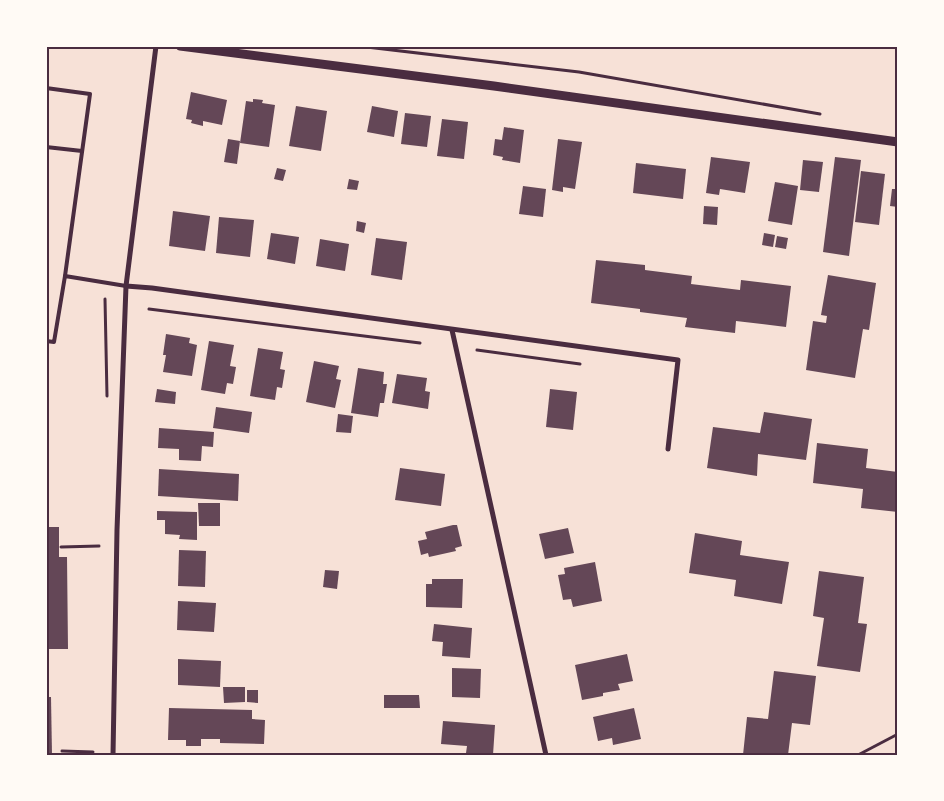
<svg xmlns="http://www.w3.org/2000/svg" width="944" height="801" font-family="'Work Sans',sans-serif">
<rect width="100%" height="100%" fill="#f7e1d7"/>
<g fill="#644757">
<path d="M 191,92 L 227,100 L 222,125 L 203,121 L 203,126 L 191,123 L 192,120 L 186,119 Z"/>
<path d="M 253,99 L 263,100 L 262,103 L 275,105 L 269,147 L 240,143 L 246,101 L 253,102 Z"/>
<path d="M 296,106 L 327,111 L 321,151 L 289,146 Z"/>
<path d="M 372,106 L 398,111 L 394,137 L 367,132 Z"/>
<path d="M 405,113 L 431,116 L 427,147 L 401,144 Z"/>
<path d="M 442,119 L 468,122 L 464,159 L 437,156 Z"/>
<path d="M 504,127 L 524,130 L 520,163 L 502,160 L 503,157 L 493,155 L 495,139 L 502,140 Z"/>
<path d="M 228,139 L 240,141 L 237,164 L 224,162 Z"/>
<path d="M 558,139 L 582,142 L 575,189 L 563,187 L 563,192 L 552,190 Z"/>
<path d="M 711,157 L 750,162 L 745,193 L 720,189 L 719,195 L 706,193 Z"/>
<path d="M 835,157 L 861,160 L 849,256 L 823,252 Z"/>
<path d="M 803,160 L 823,162 L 819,192 L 800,190 Z"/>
<path d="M 636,163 L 686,169 L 683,199 L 633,193 Z"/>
<path d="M 277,168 L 286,170 L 283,181 L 274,179 Z"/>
<path d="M 861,171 L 885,174 L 879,225 L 855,222 Z"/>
<path d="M 349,179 L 359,181 L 357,190 L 347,189 Z"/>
<path d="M 775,182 L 798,186 L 792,225 L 768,221 Z"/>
<path d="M 897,182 L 898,182 L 898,207 L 890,206 L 892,189 L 896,189 Z"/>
<path d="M 523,186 L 546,189 L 543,217 L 519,214 Z"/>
<path d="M 704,206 L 718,207 L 717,225 L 703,224 Z"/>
<path d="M 173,211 L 210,216 L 205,251 L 169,246 Z"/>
<path d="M 219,217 L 254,220 L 250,257 L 216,253 Z"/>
<path d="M 357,221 L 366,223 L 364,233 L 356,231 Z"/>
<path d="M 271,233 L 299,237 L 295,264 L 267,259 Z"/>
<path d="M 764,233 L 775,235 L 773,247 L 762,245 Z"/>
<path d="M 777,236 L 788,238 L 786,249 L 775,247 Z"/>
<path d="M 376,238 L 407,242 L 402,280 L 371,275 Z"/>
<path d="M 320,239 L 349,244 L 345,271 L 316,266 Z"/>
<path d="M 596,260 L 645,265 L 645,270 L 692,276 L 691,284 L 740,290 L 741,280 L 791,286 L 786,327 L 736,321 L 735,333 L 685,327 L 687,318 L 640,312 L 640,309 L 591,303 Z"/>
<path d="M 828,275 L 876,283 L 869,330 L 863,329 L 855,378 L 806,370 L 813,321 L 826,323 L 827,316 L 821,315 Z"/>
<path d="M 166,334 L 190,338 L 189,343 L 197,345 L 192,376 L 163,372 L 166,355 L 163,355 Z"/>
<path d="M 209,341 L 234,345 L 230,366 L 236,367 L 233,384 L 227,383 L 225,394 L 201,390 Z"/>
<path d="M 258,348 L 283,352 L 280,369 L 285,370 L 282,388 L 277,387 L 275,400 L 250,396 Z"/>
<path d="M 314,361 L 339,366 L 336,379 L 341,380 L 335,408 L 306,402 Z"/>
<path d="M 358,368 L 384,372 L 383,384 L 387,384 L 384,403 L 380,403 L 378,417 L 351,413 Z"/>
<path d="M 397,374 L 427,378 L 425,391 L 430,392 L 428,409 L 392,403 Z"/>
<path d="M 157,389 L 176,392 L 175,404 L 155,402 Z"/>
<path d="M 550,389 L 577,392 L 573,430 L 546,427 Z"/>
<path d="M 216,407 L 252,412 L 249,433 L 213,428 Z"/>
<path d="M 764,412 L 812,419 L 806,460 L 758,454 L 757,476 L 707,468 L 713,427 L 760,433 Z"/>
<path d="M 338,414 L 353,416 L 351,433 L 336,432 Z"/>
<path d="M 159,428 L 214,432 L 213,447 L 202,446 L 201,461 L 179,460 L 179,449 L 158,448 Z"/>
<path d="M 817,443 L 868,449 L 866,468 L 898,472 L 898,512 L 861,508 L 863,489 L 813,483 Z"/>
<path d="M 400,468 L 445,474 L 441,506 L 395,500 Z"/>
<path d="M 159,469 L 239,474 L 238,501 L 158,496 Z"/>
<path d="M 198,503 L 220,503 L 220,526 L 199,526 Z"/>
<path d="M 157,511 L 197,512 L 197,540 L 179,539 L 180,535 L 165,534 L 165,520 L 157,520 Z"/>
<path d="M 453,525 L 457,525 L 462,546 L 455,548 L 456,551 L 429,557 L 428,553 L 421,555 L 418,541 L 427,539 L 425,532 Z"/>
<path d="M 46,527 L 59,527 L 59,557 L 67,557 L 68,649 L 46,649 Z"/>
<path d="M 568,528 L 574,553 L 545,559 L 539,534 Z"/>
<path d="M 695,533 L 742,541 L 740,555 L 789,562 L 782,604 L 734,596 L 736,580 L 689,573 Z"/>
<path d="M 179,550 L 206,551 L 205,587 L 178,586 Z"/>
<path d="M 595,562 L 602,601 L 573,607 L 571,599 L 563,600 L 558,575 L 565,574 L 564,568 Z"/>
<path d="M 325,570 L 339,571 L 337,589 L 323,587 Z"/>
<path d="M 819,571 L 864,577 L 858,623 L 867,624 L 860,672 L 817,666 L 824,618 L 813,616 Z"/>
<path d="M 432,579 L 463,579 L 462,608 L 426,607 L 426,584 L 432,584 Z"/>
<path d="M 178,601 L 216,603 L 214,632 L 177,630 Z"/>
<path d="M 434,624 L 472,628 L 470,658 L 442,656 L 443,642 L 432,641 Z"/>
<path d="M 627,654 L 633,681 L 618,684 L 620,690 L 603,693 L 603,696 L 582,700 L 575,665 Z"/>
<path d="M 178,659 L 221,661 L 220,687 L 178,685 Z"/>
<path d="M 452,668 L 481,669 L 480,698 L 452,697 Z"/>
<path d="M 774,671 L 816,676 L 810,725 L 792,723 L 788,755 L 743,755 L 747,717 L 768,719 Z"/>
<path d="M 223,687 L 245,687 L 245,702 L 224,703 Z"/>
<path d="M 247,690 L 258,690 L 258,703 L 247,702 Z"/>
<path d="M 384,695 L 419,695 L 420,708 L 384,708 Z"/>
<path d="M 46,697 L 51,697 L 52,755 L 46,755 Z"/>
<path d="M 169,708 L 252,710 L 252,719 L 265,720 L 264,744 L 220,743 L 220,739 L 201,739 L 201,746 L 186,746 L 186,740 L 168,740 Z"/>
<path d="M 634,708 L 641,739 L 613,745 L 612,738 L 598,741 L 593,717 Z"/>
<path d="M 443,721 L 495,725 L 493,755 L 466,753 L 467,746 L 441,744 Z"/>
</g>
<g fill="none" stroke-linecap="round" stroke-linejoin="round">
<g stroke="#4a2c40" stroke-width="3">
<path d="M 358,46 L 579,72 L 820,114"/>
<path d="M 105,299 L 107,396"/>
<path d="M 149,309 L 420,343"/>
<path d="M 477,350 L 580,364"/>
<path d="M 61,547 L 99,546"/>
<path d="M 62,751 L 93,752"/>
<path d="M 858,755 L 898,734"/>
</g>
<g stroke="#4a2c40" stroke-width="4">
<path d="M 46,88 L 90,94 L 65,276"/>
<path d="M 46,147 L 82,151"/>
<path d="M 46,341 L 54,342 L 65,276 L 126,286"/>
</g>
<g stroke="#4a2c40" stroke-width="5">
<path d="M 126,286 L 152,288 L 678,360 L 668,449"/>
<path d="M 452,330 L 546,755"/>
<path d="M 113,755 L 117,530 L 126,286 L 156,46"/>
</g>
<path stroke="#4a2c40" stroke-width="9" d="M 180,46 L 494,86 L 898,142"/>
</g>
<rect width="944" height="801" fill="none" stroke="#fffaf5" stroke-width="95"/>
<rect x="48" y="48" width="848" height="706" fill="none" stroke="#4a2c40" stroke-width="2"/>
</svg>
